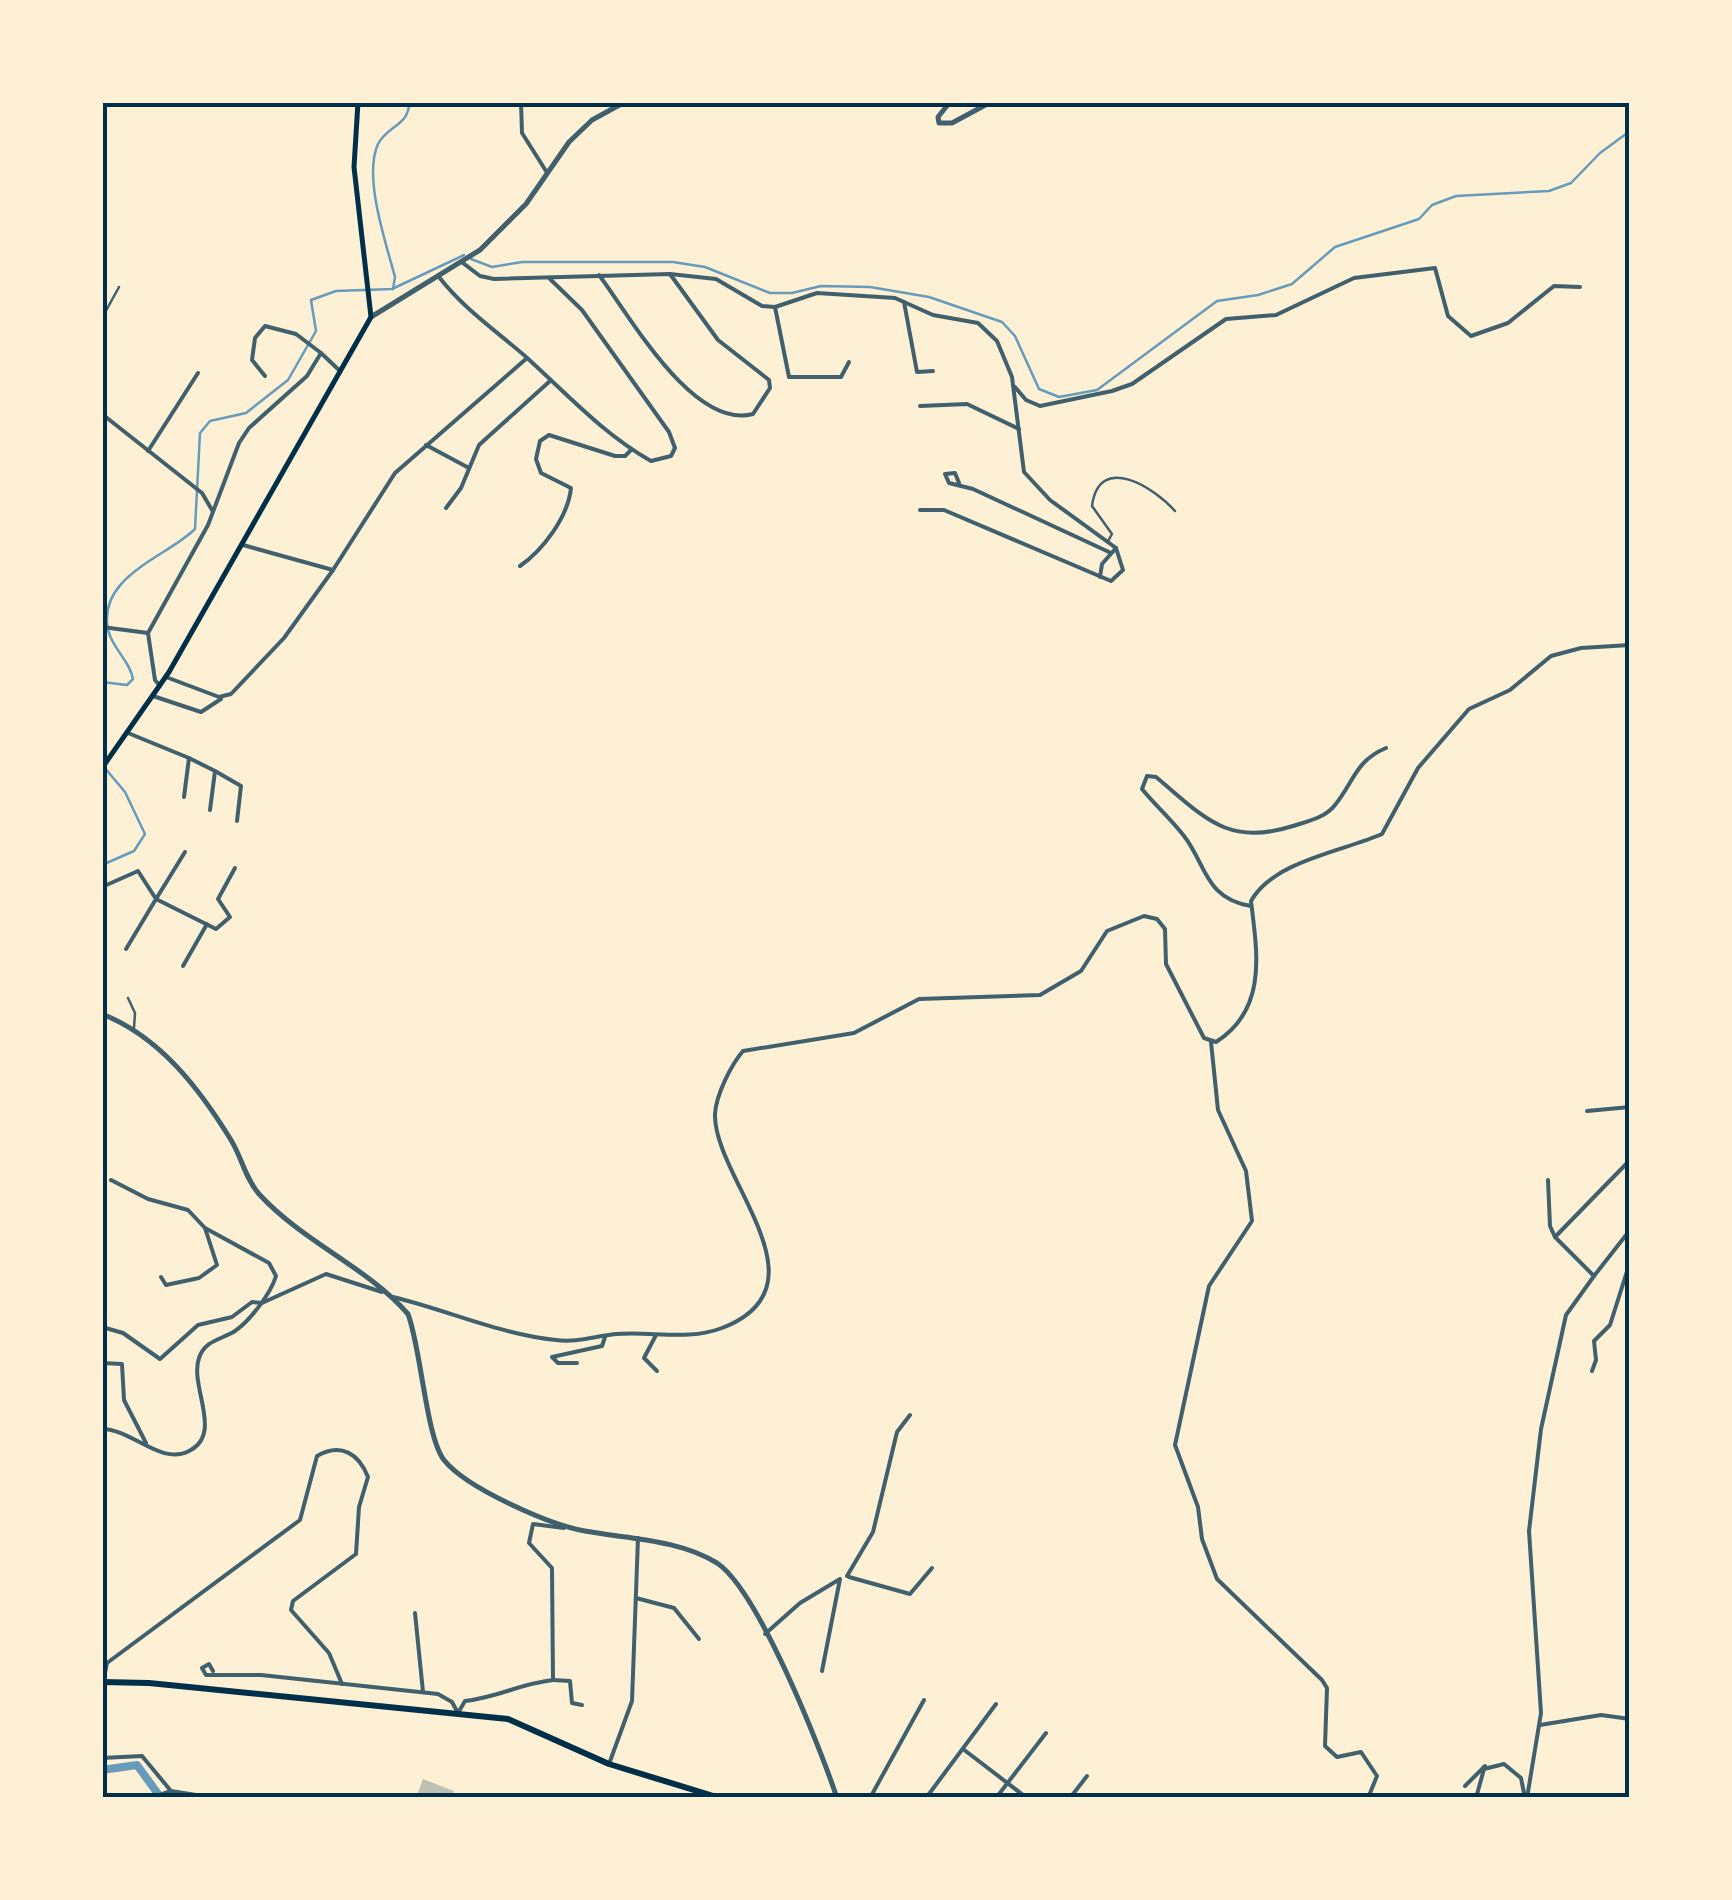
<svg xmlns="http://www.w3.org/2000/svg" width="1732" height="1900" font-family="Raleway,sans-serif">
<rect width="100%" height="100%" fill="#fdf0d5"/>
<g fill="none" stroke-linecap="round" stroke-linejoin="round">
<g stroke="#669bbc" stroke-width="2.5">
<path d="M 471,259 L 492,267 L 522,262 L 673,262 L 705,267 L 770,293 L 792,293 L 821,286 L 870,287 L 929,297 L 1002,322 L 1015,336 L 1039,389 L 1059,397 L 1097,390 L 1217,301 L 1258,295 L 1292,284 L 1335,247 L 1419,219 L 1432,205 L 1456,196 L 1549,191 L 1571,183 L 1600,153 L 1630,131"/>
<path d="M 393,289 L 395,277 C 386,243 363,177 378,144 C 387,126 410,125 409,102"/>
<path d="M 102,682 L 127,685 L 133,679 C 130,661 112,648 108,630 C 97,576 167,557 195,529 L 200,433 L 210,421 L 246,413 L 288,380 L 316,331 L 311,300 L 336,291 L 392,289 L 464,255"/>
<path d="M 102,865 L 134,851 L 145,834 L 125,792 L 104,767"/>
</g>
<path stroke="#669bbc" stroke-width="8" d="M 102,1770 L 137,1765 L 161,1798"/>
</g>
<path fill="#bec0b2" d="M 423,1779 L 454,1791 L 452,1798 L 416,1798 Z"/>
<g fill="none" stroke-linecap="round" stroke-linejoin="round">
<g stroke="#3f606c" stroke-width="2.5">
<path d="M 102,318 L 119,287"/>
<path d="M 1108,541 L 1112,534 L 1092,506 C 1099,452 1155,488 1175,511"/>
<path d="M 128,998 L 135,1013 L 134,1028"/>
</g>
<g stroke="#3f606c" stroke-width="4">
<path d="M 521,102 L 522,133 L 546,171"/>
<path d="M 463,263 L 480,276 L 494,279 L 670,274 L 716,279 L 762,306 L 775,307 L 817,293 L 895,298 L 933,315 L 978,323 L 997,341 L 1012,377 L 1024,472 L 1050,500 L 1116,548 L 1123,570 L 1111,581 L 944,510 L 920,510"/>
<path d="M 599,275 C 630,316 693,430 753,414 L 770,388 L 769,380 L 718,340 L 670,274"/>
<path d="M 439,277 C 464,309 495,330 525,356 C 567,394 602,433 651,461 L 671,456 L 675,448 L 669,432 L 582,310 L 550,279"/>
<path d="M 904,302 L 917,372 L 933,371"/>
<path d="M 775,307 L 789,377 L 841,377 L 849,362"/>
<path d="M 265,376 L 252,360 L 255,338 L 265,326 L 296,334 L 321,353"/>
<path d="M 1015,387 L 1026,400 L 1040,406 L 1112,391 L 1132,384 L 1226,319 L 1276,315 L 1354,278 L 1435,268 L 1448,316 L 1471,336 L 1508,323 L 1554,286 L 1580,287"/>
<path d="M 920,406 L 967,404 L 1019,429"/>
<path d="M 102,414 L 202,493 L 212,510"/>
<path d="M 426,445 L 469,468"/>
<path d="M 148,451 L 198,373"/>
<path d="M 959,483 L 955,473 L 945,474 L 949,483 L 973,489 L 1109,552"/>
<path d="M 446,508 L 461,488 L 479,445 L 550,381"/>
<path d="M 243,545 L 333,570 L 395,473 L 527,358"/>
<path d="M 520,566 C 543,550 568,517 571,488 L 541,473 L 536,459 L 540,441 L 549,435 L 615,456 L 625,456 L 631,450"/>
<path d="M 1100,577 L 1102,564 L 1116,548"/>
<path d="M 102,627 L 148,633"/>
<path d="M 166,677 L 219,697 L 231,694 L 284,638 L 333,570"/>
<path d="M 160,686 L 155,680 L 148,633 L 208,525 L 239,443 L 249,428 L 307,376 L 321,353 L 340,371"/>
<path d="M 153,696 L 201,712 L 221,699"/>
<path d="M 128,733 L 189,758 L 184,797"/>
<path d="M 189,758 L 215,771 L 210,810"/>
<path d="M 215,771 L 241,786 L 237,821"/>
<path d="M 185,852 L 156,899 L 216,929 L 230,917 L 218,899 L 235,868"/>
<path d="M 102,887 L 138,871 L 156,899 L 126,949"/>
<path d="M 1251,906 C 1205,899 1206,864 1184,836 C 1171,819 1155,805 1142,789 L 1147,776 L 1156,777 C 1204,817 1227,847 1293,826 C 1308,821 1325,818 1335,805 C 1354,782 1355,761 1386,748"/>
<path d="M 183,966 L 207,924"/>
<path d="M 1211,1042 L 1218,1110 L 1246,1171 L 1252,1221 L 1209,1286 L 1175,1445 L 1198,1507 L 1202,1539 L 1217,1579 L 1322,1680 L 1327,1688 L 1325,1746 L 1337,1757 L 1361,1752 L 1377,1776 L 1368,1798"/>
<path d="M 1587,1111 L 1630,1107"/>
<path d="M 1548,1180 L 1550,1226 L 1555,1237"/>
<path d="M 1594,1276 L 1630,1230"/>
<path d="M 161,1277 L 166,1285 L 199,1278 L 217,1265 L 205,1228"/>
<path d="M 393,1297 C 447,1310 499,1334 556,1340 C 577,1343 595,1336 616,1334 C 652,1331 688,1341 722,1328 C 832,1286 713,1178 715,1114 C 716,1095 731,1065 743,1051 L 854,1033 L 919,999 L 1040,995 L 1081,971 L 1107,931 L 1144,916 L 1157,919 L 1165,929 L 1166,964 L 1204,1038 L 1216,1042 C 1268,1009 1257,952 1251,901 C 1273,861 1344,851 1382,834 L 1418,768 L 1469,709 L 1510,690 L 1551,656 L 1581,648 L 1630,645"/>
<path d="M 102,1327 L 123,1333 L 160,1359 L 198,1325 L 232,1317 L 252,1302 L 262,1303 L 326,1274 L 382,1292"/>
<path d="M 656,1335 L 644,1358 L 657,1371"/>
<path d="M 102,1363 L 122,1364 L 124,1400 L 146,1443"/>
<path d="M 577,1363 L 558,1363 L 552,1357 L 602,1346 L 605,1337"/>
<path d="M 1592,1371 L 1596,1360 L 1594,1341 L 1610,1325 L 1630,1262"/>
<path d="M 102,1429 C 132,1429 161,1466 189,1451 C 224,1434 189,1386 199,1358 C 205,1340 221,1340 235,1331 C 250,1321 271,1293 276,1276 L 269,1263 L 205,1228 L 188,1210 L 148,1199 L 111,1180"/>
<path d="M 847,1576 L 873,1532 L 897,1432 L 910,1415"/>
<path d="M 849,1577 L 910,1594 L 932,1568"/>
<path d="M 636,1598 L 674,1608 L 699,1639"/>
<path d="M 415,1613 L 423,1692"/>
<path d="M 765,1634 L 800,1603 L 840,1579 L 822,1671"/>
<path d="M 213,1671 L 209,1664 L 202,1668 L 206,1675 L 261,1675 L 438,1694 L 452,1702 L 458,1713 L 465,1701 C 500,1697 518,1684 553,1680 L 552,1568 L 529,1543 L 533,1524 L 564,1528"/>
<path d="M 553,1680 L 570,1681 L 572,1703 L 582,1705"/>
<path d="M 103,1682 L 107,1663 L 300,1520 L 317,1456 C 341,1442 359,1454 368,1477 L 359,1507 L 356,1554 L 293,1601 L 291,1610 L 329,1653 L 342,1684"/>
<path d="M 1540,1725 L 1601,1715 L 1630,1719"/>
<path d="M 963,1749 L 1027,1798"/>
<path d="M 102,1758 L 142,1756 L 171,1791"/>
<path d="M 609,1764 L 632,1701 L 638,1538"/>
<path d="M 1465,1786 L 1485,1766"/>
<path d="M 151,1798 L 171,1791 L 215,1798"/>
<path d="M 870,1798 L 924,1700"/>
<path d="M 926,1798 L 996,1704"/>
<path d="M 996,1798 L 1046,1733"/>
<path d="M 1070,1798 L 1087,1776"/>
<path d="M 1476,1798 L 1484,1769 L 1504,1764 L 1521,1778 L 1525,1798"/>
<path d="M 1527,1798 L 1541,1713 L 1529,1531 L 1541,1429 L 1566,1315 L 1594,1276 L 1555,1237 L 1630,1160"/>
</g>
<g stroke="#3f606c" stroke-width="5">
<path d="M 950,102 L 938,117 L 939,123 L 952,123 L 991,102"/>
<path d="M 371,317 L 480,250 L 526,204 L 569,142 L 592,120 L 625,102"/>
<path d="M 102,1014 C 160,1037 199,1088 231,1140 C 242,1158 245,1178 259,1194 C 303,1242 367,1267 408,1314 C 421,1348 426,1437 444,1460 C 466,1488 550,1525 585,1531 C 628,1539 678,1539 717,1563 C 758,1590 820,1747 837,1798"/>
</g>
<path stroke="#003049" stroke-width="5" d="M 102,768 L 169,672 L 371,317 L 354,167 L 358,102"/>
<path stroke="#003049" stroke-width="6" d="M 102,1682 L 149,1683 L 508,1719 L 609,1764 L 720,1798"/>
</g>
<rect width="1732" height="1900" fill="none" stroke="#fdf0d5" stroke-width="210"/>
<rect x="105" y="105" width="1522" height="1690" fill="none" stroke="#003049" stroke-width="4"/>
</svg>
